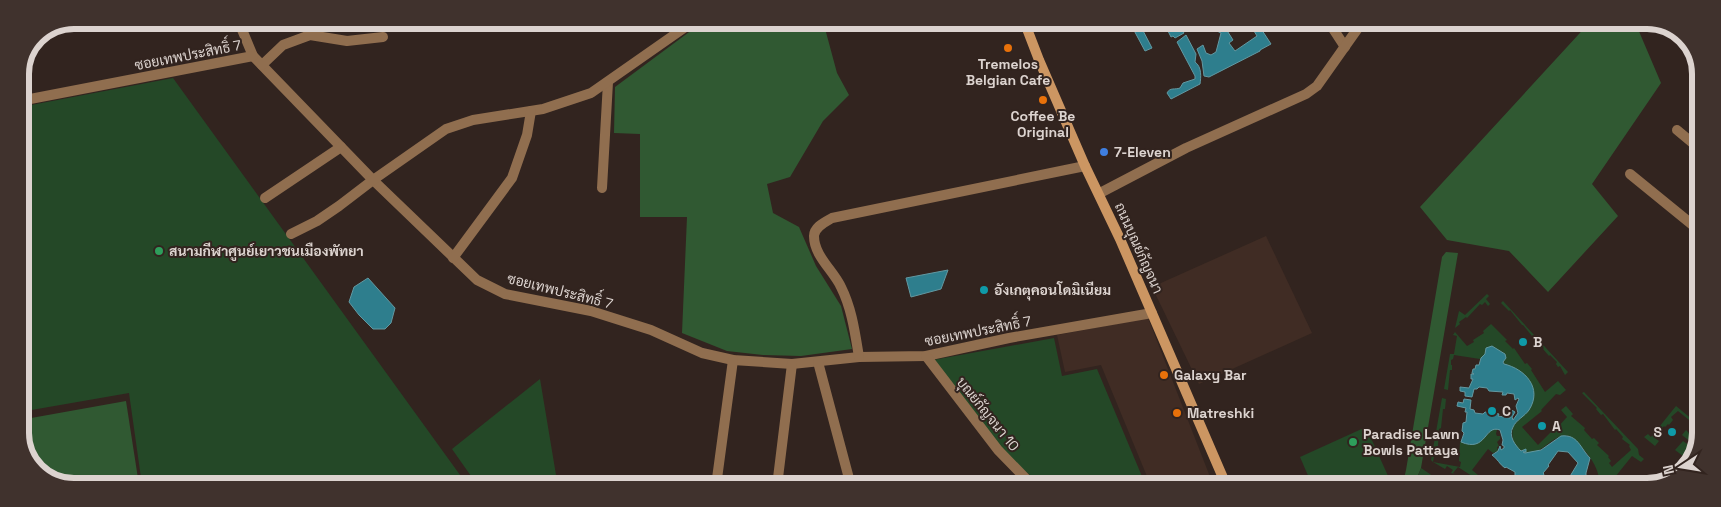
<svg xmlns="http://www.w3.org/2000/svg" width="1721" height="507" font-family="'Space Grotesk',Sarabun,sans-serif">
<rect width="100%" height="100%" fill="#32241f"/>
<g fill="#402c24">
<path d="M 1266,236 L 1312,333 L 1199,384 L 1152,287 Z"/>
<path d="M 1148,318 L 1214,487 L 1151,486 L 1101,365 L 1065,372 L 1057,335 Z"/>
</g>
<g fill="#244827">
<path d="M 173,78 L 468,486 L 142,485 L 129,393 L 20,412 L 20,109 L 26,106 Z"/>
<path d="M 1487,294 L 1489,296 L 1486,299 L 1490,304 L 1488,306 L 1485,302 L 1482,305 L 1480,304 L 1467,318 L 1466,317 L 1459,322 L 1460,324 L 1455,328 L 1459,311 L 1465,315 Z"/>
<path d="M 1503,301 L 1568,372 L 1565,375 L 1560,366 L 1558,367 L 1556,364 L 1557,362 L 1550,355 L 1549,356 L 1543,349 L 1544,348 L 1537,341 L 1536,341 L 1523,325 L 1522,325 L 1510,310 L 1509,311 L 1501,303 Z"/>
<path d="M 1491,324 L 1507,340 L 1505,341 L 1513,349 L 1514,348 L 1525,364 L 1527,363 L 1532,369 L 1531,370 L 1545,392 L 1558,381 L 1566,390 L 1560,395 L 1556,394 L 1541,410 L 1542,411 L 1522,427 L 1538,445 L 1556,427 L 1557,428 L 1567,417 L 1561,410 L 1566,406 L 1573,414 L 1571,416 L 1585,428 L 1584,430 L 1592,439 L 1594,438 L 1599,443 L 1597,445 L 1609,456 L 1608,457 L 1611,461 L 1609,463 L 1612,467 L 1631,450 L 1629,446 L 1630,445 L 1622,439 L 1623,437 L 1616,429 L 1615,430 L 1603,414 L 1601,415 L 1596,409 L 1597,408 L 1582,393 L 1584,392 L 1638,449 L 1639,455 L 1644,459 L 1641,462 L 1632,456 L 1607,487 L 1600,487 C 1600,465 1585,449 1569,436 C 1551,433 1545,455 1524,453 L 1526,452 C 1513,449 1511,438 1513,426 L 1530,408 L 1517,369 L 1504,364 L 1503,352 L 1498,351 L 1494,347 L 1485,350 L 1486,354 L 1480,359 L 1454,355 L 1453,359 L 1451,360 L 1451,365 L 1452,365 L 1452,370 L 1450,370 L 1448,390 L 1444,389 L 1450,354 L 1454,354 L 1457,336 L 1453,335 L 1455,332 L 1467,346 L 1474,342 L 1473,340 L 1484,333 L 1483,331 Z"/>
<path d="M 1054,338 L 1062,376 L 1097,369 L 1146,486 L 1043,486 L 1004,453 L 933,360 Z"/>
<path d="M 540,379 L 556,475 L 572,486 L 478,486 L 452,449 Z"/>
<path d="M 1442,398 L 1446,399 L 1445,409 L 1443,409 L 1441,428 L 1439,429 L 1438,446 L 1436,446 L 1433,462 L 1460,467 L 1461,462 L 1459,461 L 1460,442 L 1466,444 L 1481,441 L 1491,430 L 1497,429 L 1496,434 L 1497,436 L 1500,436 L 1500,439 L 1497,442 L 1499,446 L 1497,447 L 1498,451 L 1493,453 L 1488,449 L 1472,470 L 1485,481 L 1486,480 L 1493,486 L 1492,487 L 1489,487 L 1458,467 L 1453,473 L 1455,474 L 1451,473 L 1453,470 L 1447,466 L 1445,469 L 1433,462 L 1431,460 Z"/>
<path d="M 1676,406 L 1699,425 L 1699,428 L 1678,411 L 1671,417 L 1673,420 L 1669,425 L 1668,424 L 1665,427 L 1664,426 L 1657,434 L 1658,436 L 1656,439 L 1659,441 L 1655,446 L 1644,437 L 1648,434 L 1651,437 Z"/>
<path d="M 1366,427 L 1393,487 L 1313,487 L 1300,457 Z"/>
<path d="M 1693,429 L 1699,434 L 1692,443 L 1682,435 L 1686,430 L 1689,433 Z"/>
<path d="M 1683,441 L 1690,446 L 1683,456 L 1675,450 Z"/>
<path d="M 1421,468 L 1449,487 L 1437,487 L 1431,484 L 1432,481 L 1423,478 L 1419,487 L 1414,487 Z"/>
</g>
<g fill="#305932">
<path d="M 704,21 L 823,21 L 837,73 L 849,95 L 823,121 L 790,177 L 767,184 L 773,213 L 799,227 L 816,266 L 841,306 L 852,349 L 801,356 L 763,355 L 727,351 L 682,333 L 687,217 L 640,217 L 640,134 L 614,133 L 615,87 Z"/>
<path d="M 1590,22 L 1635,22 L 1661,83 L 1592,184 L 1618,216 L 1548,292 L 1509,251 L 1447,240 L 1420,207 Z"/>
<path d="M 1446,252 L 1458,253 L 1421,468 L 1413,487 L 1402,487 L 1406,470 L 1442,257 Z"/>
<path d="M 126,401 L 139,485 L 60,485 L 33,468 L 20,437 L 20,420 Z"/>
</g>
<g fill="#2e7e8d" stroke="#6298a1">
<path d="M 1129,21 L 1138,21 L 1152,48 L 1145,51 Z"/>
<path d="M 1163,21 L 1171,21 L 1173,26 L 1180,27 L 1184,33 L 1175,38 L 1173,36 L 1171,37 Z"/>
<path d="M 1214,21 L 1221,21 L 1233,40 L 1229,43 L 1235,51 L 1257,36 L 1248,21 L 1256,21 L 1271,44 L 1260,50 L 1260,51 L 1209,77 L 1204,76 L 1202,61 L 1197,49 L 1203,45 L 1206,53 L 1211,55 L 1216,52 L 1221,33 L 1213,29 Z"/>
<path d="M 1186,35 L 1196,54 L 1195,62 C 1202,67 1201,77 1200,84 L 1171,99 L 1167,93 C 1170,87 1175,90 1180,88 L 1183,83 L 1195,79 L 1195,76 L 1177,42 Z"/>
<path d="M 948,270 L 941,289 L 911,297 L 906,278 Z"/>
<path d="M 368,278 L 395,308 L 391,323 L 385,329 L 373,329 L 359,315 L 349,302 L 354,287 Z"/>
<path d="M 1492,346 L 1505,354 L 1506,358 L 1503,362 L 1504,364 C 1525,369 1543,388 1529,410 C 1525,416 1516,420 1513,427 C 1508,436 1515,445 1521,451 L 1526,449 L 1526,452 L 1523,452 L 1525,453 L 1541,450 L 1561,436 C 1578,434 1580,448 1590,458 L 1586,473 L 1586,487 L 1562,487 L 1562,485 L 1566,479 L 1569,478 L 1578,463 L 1568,452 L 1558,451 L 1548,465 L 1549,466 L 1543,473 L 1544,474 L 1542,478 L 1539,476 L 1537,479 L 1538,482 L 1536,485 L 1538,487 L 1531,487 L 1531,484 L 1527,481 L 1525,484 L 1522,481 L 1523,479 L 1521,480 L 1515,475 L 1515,472 L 1506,467 L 1505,468 C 1499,464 1498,459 1492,455 L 1498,451 L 1500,446 L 1501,450 L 1504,448 L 1504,446 L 1502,445 L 1503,440 L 1500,430 C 1484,424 1487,453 1461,442 L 1464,433 L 1462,431 L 1463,423 L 1466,422 L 1467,412 L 1465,412 L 1466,408 L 1457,406 L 1458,402 L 1463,403 L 1464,399 L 1471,400 L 1470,409 L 1474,410 L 1475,413 L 1483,414 L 1485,412 L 1493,413 L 1494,416 L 1495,413 L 1499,414 L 1498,416 L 1510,418 L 1510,409 L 1515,412 L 1512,417 L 1513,420 L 1518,413 L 1516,406 L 1519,399 L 1518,398 L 1515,400 L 1514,394 L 1507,393 L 1506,395 L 1502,395 L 1503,392 L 1489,391 L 1487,388 L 1479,387 L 1477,389 L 1474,389 L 1472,397 L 1465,396 L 1465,392 L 1460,391 L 1460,387 L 1469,388 L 1473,379 L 1471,379 L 1471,374 L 1474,374 L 1472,373 L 1473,369 L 1475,369 L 1476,365 L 1479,365 L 1481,358 L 1485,354 L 1486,348 Z"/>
</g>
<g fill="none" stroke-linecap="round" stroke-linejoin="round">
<g stroke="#906e4f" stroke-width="10">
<path d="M 238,20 L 253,56 L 373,180 L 477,280 L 505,294 L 591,311 L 651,330 L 702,353 L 733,360 L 792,364 L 859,357 L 926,356 L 1009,338 L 1152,313"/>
<path d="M 1328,21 L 1345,47"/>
<path d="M 262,65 L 283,45 L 310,35 L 347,41 L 383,37"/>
<path d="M 20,103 L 25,100 L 253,56"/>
<path d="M 1677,130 L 1701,150"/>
<path d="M 1630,174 L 1700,231"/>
<path d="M 602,188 L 608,82"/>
<path d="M 1100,193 L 1186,148 L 1306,94 L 1317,86 L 1363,21"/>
<path d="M 265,198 L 341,147"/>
<path d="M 291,234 L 317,221 L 339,206 L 373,180 L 446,129 L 473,120 L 543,109 L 591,93 L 694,21"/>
<path d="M 453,258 L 512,178 L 527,135 L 531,111"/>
<path d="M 1700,268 L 1696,265 L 1700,259"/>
<path d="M 926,356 L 998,450 L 1033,486"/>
<path d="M 859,357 C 855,333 852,309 841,287 C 833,270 814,256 814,236 C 814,227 825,222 832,218 L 1085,166"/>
<path d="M 818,362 L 851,486"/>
<path d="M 716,486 L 733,360"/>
<path d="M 777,486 L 792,364"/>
</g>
<path stroke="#cc9662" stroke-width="10" d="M 1024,21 L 1039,60 L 1085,166 L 1120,239 L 1227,487"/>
</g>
<g fill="#e8710a" stroke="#32241f" stroke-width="2">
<circle cx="1008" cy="48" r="5"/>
<circle cx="1043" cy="100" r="5"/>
<circle cx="1164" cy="375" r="5"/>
<circle cx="1177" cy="413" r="5"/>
</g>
<circle fill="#3f7fe0" stroke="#32241f" stroke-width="2" cx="1104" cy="152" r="5"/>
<g fill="#2e9e5b" stroke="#32241f" stroke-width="2">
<circle cx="159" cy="251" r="5"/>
<circle cx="1353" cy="442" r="5"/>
</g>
<g fill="#0f9aa8" stroke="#32241f" stroke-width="2">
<circle cx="984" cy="290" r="5"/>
<circle cx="1523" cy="342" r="5"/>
<circle cx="1492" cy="411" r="5"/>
<circle cx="1542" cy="426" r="5"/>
<circle cx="1672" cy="432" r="5"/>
</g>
<g text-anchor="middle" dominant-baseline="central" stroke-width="4" stroke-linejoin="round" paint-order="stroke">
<g font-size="14" fill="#dcd3cf" stroke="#32241f">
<text transform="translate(188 55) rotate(-11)">ซอยเทพประสิทธิ์ 7</text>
<text transform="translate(1139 248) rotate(66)">ถนนบุณย์กัญจนา</text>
<text transform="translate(560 291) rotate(14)">ซอยเทพประสิทธิ์ 7</text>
<text transform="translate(978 331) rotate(-11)">ซอยเทพประสิทธิ์ 7</text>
<text transform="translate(988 414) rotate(51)">บุณย์กัญจนา 10</text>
</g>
<g font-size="14" font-weight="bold" fill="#dcd3cf" stroke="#32241f" text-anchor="start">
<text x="1008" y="64" text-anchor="middle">Tremelos<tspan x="1008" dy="16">Belgian Cafe</tspan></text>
<text x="1043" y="116" text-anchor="middle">Coffee Be<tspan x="1043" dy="16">Original</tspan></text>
<text x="1114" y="152">7-Eleven</text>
<text x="169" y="251">สนามกีฬาศูนย์เยาวชนเมืองพัทยา</text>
<text x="994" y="290">อังเกตุคอนโดมิเนียม</text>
<text x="1533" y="342">B</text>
<text x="1174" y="375">Galaxy Bar</text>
<text x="1502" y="411">C</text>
<text x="1187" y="413">Matreshki</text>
<text x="1552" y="426">A</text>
<text x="1662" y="432" text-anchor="end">S</text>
<text x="1363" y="434">Paradise Lawn<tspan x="1363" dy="16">Bowls Pattaya</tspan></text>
</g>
</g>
<path d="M0 0H1721V507H0ZM74 29H1647A45 45 0 0 1 1692 74V433A45 45 0 0 1 1647 478H74A45 45 0 0 1 29 433V74A45 45 0 0 1 74 29Z" fill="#40322d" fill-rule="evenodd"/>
<path fill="none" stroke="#dcd3cf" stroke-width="6" d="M74 29H1647A45 45 0 0 1 1692 74V433A45 45 0 0 1 1647 478H74A45 45 0 0 1 29 433V74A45 45 0 0 1 74 29Z"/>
<g transform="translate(1681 467) rotate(258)" stroke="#32241f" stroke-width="4" paint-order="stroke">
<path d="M0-4L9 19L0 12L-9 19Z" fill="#dcd3cf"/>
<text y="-8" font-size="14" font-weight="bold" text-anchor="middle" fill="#dcd3cf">N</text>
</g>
</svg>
